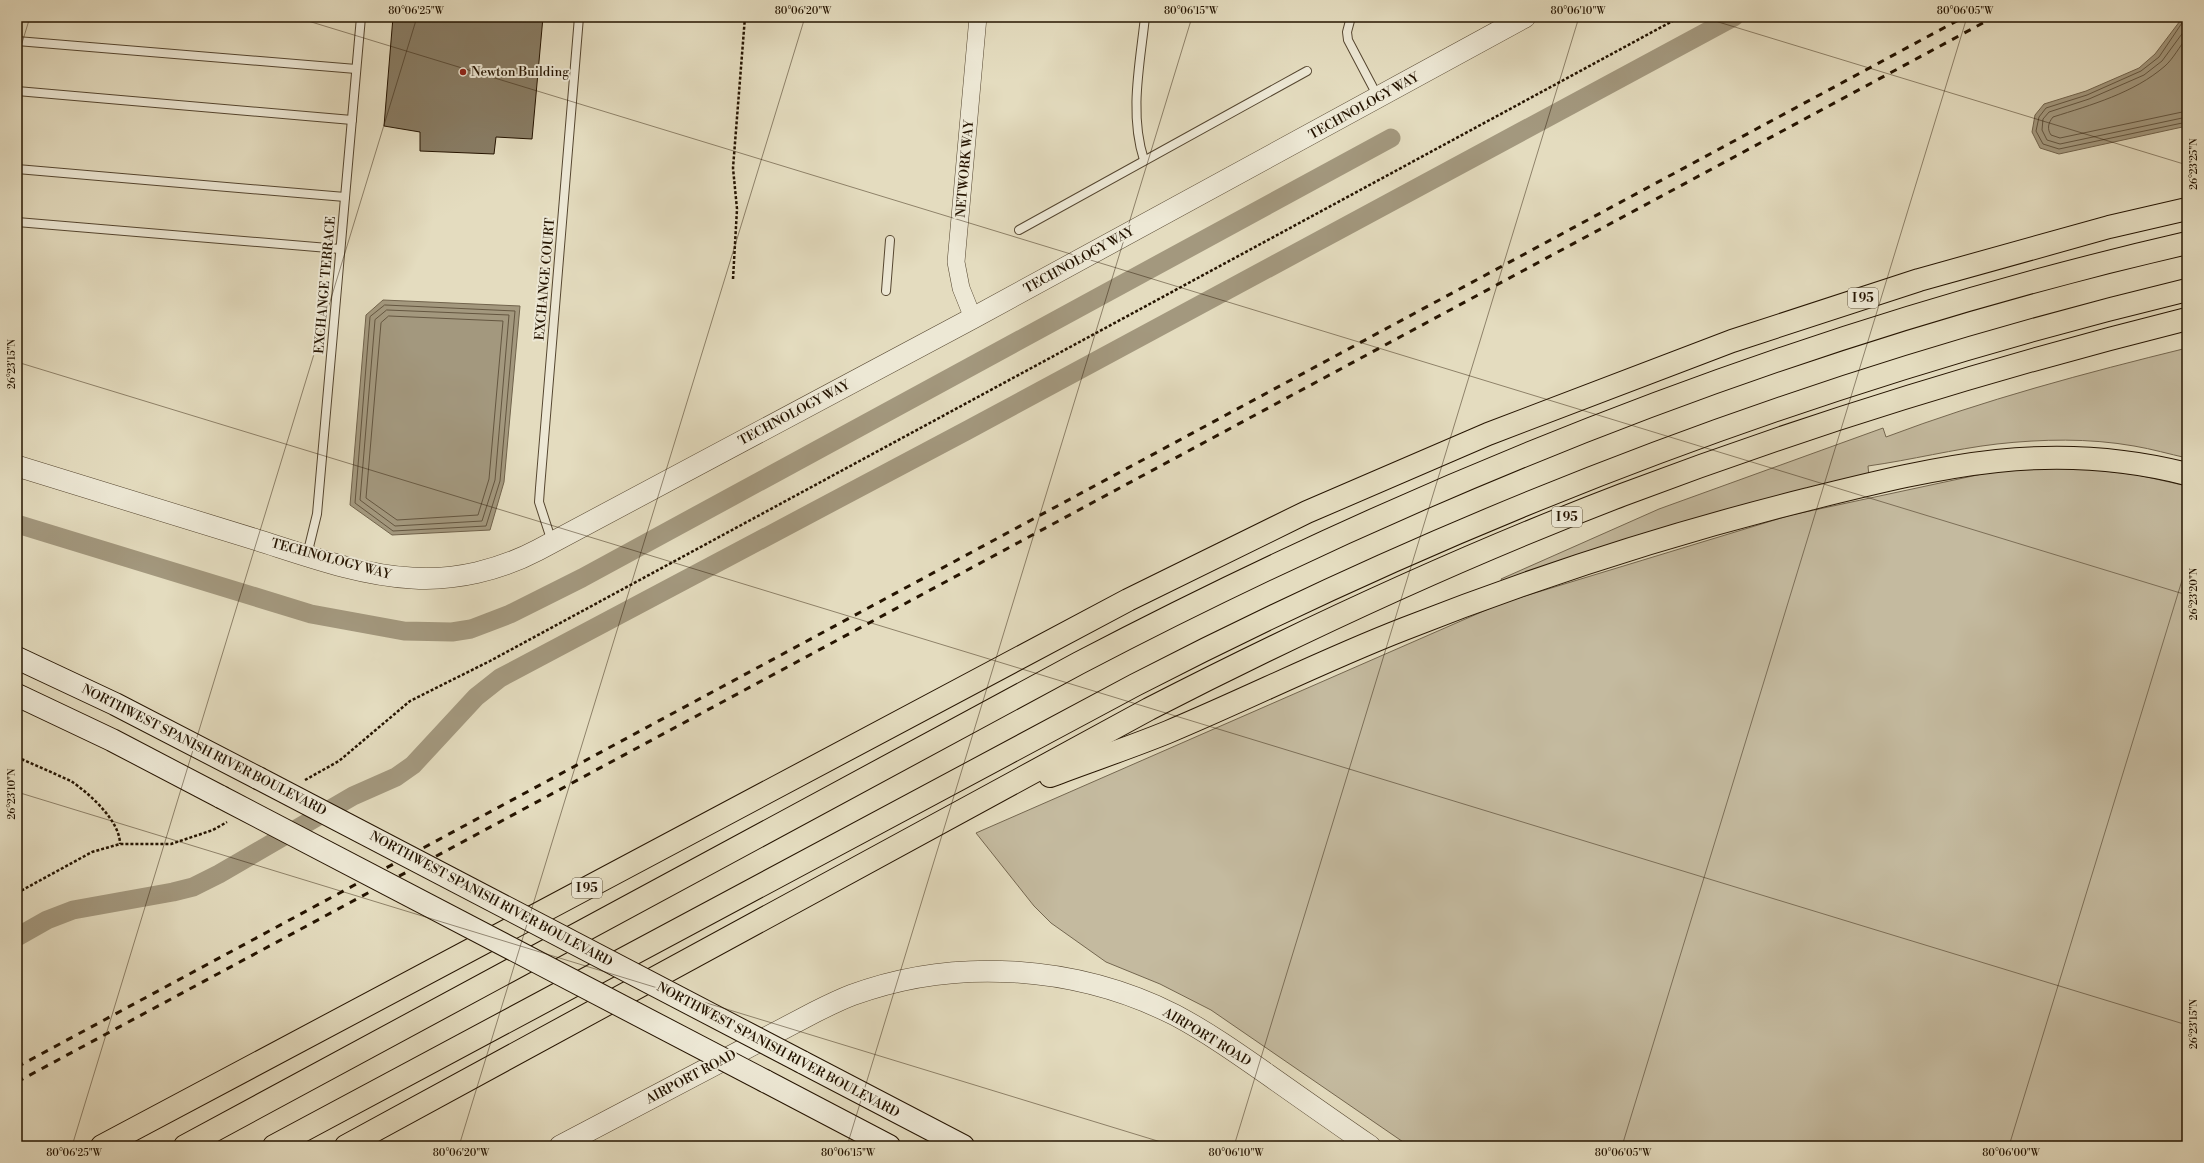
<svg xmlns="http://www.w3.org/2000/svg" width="2204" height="1163" font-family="'Libre Bodoni',serif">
<rect width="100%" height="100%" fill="#e4dcbf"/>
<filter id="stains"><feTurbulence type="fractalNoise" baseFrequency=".005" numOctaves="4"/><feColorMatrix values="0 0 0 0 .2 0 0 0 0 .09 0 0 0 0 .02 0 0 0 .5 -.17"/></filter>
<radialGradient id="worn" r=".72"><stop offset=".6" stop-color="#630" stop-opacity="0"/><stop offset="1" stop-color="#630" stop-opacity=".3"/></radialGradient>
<g fill="#c4ba9f" stroke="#746750">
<path d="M 2187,348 L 2187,458 C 2169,454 2152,449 2134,446 C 2089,438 2042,439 1997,444 C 1954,449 1911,460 1868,466 L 1869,477 L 1503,584 L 1501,579 L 1659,509 L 1883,428 L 1886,437 C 1984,400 2085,373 2187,348 Z"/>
<path d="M 2073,467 L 2138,475 L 2187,486 L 2187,1146 L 1409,1146 L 1211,1010 L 1160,984 L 1106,962 L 1051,923 L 1034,906 L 976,833 L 1502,603 L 1791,515 L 1996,471 Z"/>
</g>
<g fill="#a3987e" stroke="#71634c">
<path d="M 2183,17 L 2187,17 L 2187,126 L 2059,154 L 2040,148 L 2032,132 L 2035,115 L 2044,104 L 2086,91 L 2139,68 L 2155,54 Z"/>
<path d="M 383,300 L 520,306 L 504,482 L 490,530 L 392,535 L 350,505 L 366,315 Z"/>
</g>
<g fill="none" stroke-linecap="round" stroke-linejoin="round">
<g stroke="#645640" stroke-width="1">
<path d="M 2186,17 L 2159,57 L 2141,71 L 2087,95 L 2046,108 L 2039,117 L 2036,131 L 2043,144 L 2059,149 L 2187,122"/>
<path d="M 2187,27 L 2162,61 L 2144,75 L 2089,99 L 2049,112 L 2043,119 L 2042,130 L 2047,140 L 2060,144 L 2187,117"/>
<path d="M 2187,37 C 2180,46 2173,59 2165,66 C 2134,93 2091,105 2053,117 C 2048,123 2047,129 2051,135 L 2060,138 L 2187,111"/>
<path d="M 385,305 L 515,311 L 500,481 L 486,526 L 393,531 L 355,503 L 370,317 Z"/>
<path d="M 387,310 L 509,315 L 495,480 L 482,521 L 395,526 L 360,500 L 375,320 Z"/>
<path d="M 389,316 L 503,321 L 489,479 L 478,515 L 397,520 L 366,498 L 381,323 Z"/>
</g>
<g stroke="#a3987e" stroke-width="19">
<path d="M 17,524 L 311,614 L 404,631 L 452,632 L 471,629 L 510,614 L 582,578 L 1391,138"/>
<path d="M 17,937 L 47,920 L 73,910 L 173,892 L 193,887 L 219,874 L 353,796 L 396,777 L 413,765 L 476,697 L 500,678 L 966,431 L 1734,17"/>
</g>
</g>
<path fill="#887c64" stroke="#251401" d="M 393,17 L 543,17 L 532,139 L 496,137 L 494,154 L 420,151 L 420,132 L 384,126 Z"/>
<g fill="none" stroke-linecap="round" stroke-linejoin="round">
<g stroke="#554630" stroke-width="10">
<g id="service">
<path d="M 1351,17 L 1347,32 L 1348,40 L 1378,97"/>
<path d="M 17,41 L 356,69"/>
<path d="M 17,91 L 352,120"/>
<path d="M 1144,160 C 1129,114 1140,64 1145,17"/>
<path d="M 17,169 L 345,197"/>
<path d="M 17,222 L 340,249"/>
<path d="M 1019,230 L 1307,71"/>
<path d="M 886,291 L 890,240"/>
<path d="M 552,542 L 539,502 L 540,488 L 579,17"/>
<path d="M 307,555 L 317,514 L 361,17"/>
</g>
</g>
<g stroke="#554630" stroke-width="18">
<path id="minor" d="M 973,318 L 961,288 L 956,262 L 978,17"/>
</g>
<g stroke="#554630" stroke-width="22">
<g id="tertiary">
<path d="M 17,466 C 96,491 175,515 254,539 C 305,555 358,575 412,578 C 455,581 500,570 538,550 L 973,318 L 1525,17"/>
<path d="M 560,1146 L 815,1012 C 827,1006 839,1000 852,995 C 955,957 1076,965 1175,1015 C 1207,1032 1237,1053 1267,1074 C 1301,1098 1335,1122 1370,1146"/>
</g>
</g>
<g stroke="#251401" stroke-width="24">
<g id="secondary">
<path d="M 17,658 L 115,704 L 258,778"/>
<path d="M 17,695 L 112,740 L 221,797"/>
<path d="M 802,1062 L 963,1146"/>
<path d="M 765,1081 L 889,1146"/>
</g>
</g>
<g stroke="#251401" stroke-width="24">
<g id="motorway">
<path d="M 1050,776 C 1089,761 1129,748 1168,732 C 1247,699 1324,660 1404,629 C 1536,577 1672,533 1809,499 C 1942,466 2050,439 2187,474"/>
<path d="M 102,1146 L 1128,600 L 1307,512 L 1488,434 L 1732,341 L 1919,280 L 2109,227 L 2187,209"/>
<path d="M 185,1146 L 1079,663 C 1431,479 1800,332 2187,243"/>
<path d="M 274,1146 L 1135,685 C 1468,513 1822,378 2187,290"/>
<path d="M 346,1146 L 1149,709 C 1303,630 1460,557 1622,495 C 1807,425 1995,367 2187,319"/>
</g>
</g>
<g stroke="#251401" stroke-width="2.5" stroke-dasharray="3 2" stroke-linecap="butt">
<path d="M 733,279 L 737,209 L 733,168 L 745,17"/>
<path d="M 17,757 L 71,781 C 90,794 120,821 120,844"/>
<path d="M 305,780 L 339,761 L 410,701 L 490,661 L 1680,17"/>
<path d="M 17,893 L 92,852 L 120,844 L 171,844 L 213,830 L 227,822"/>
</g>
<use href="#service" stroke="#ede8d5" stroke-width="8"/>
<use href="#minor" stroke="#ede8d5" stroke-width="17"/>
<use href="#tertiary" stroke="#ede8d5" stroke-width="21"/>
<use href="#secondary" stroke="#ede8d5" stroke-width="22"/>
<use href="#motorway" stroke="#e4dcbf" stroke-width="22"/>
<g stroke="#251401" stroke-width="3" stroke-dasharray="7 7" stroke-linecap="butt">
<path d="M 17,1067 L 1964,17"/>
<path d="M 17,1082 L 1994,17"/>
</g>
<g stroke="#251401" stroke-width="24" stroke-linecap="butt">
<g id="secondary-bridge">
<path d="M 258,778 L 802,1062"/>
<path d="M 221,797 L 765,1081"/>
</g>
</g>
<use href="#secondary-bridge" stroke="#ede8d5" stroke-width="22"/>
</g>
<path fill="none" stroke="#251401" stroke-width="1" stroke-opacity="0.45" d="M 295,17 L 2187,595M 1702,17 L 2187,165M 17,59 L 30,17M 17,362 L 2187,1025M 17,792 L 1174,1146M 72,1146 L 417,17M 459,1146 L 805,17M 847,1146 L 1192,17M 1234,1146 L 1579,17M 1622,1146 L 1967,17M 2009,1146 L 2187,564"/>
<circle fill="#8f2418" stroke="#ede8d5" stroke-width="1.5" cx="463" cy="72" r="4"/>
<g text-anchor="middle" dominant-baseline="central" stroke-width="4" stroke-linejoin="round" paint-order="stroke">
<g fill="#ede8d5" stroke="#615441" stroke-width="1">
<rect x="1848" y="288" width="30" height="20" rx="3"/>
<rect x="1552" y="507" width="30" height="20" rx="3"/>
<rect x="572" y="878" width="30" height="20" rx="3"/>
</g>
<g font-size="12" font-weight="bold" fill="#251401">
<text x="1863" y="298">I 95</text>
<text x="1567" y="517">I 95</text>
<text x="587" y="888">I 95</text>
</g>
<g font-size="13" fill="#251401" stroke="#ede8d5" text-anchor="start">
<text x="471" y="72">Newton Building</text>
</g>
<g font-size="13" fill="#251401" stroke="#ede8d5">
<text transform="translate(1364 106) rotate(-29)">TECHNOLOGY WAY</text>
<text transform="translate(965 169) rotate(-85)">NETWORK WAY</text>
<text transform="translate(1079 260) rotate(-29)">TECHNOLOGY WAY</text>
<text transform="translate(545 279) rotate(-85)">EXCHANGE COURT</text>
<text transform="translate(325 285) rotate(-85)">EXCHANGE TERRACE</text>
<text transform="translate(794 413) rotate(-28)">TECHNOLOGY WAY</text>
<text transform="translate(331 559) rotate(15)">TECHNOLOGY WAY</text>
<text transform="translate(204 750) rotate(27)">NORTHWEST SPANISH RIVER BOULEVARD</text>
<text transform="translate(491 899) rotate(28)">NORTHWEST SPANISH RIVER BOULEVARD</text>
<text transform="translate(1207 1037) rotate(31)">AIRPORT ROAD</text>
<text transform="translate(778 1050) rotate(28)">NORTHWEST SPANISH RIVER BOULEVARD</text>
<text transform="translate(691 1077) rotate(-28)">AIRPORT ROAD</text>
</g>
</g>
<rect width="2204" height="1163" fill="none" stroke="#e4dcbf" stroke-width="44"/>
<rect x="22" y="22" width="2160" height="1119" fill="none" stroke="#251401" stroke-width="1.5"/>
<g font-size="10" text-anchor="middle" fill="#251401">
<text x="416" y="14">80°06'25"W</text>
<text x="803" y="14">80°06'20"W</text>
<text x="1191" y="14">80°06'15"W</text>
<text x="1578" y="14">80°06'10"W</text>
<text x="1965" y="14">80°06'05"W</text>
<text transform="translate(2193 164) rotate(-90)" y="4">26°23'25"N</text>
<text transform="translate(11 364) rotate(-90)" y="4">26°23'15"N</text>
<text transform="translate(2193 594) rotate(-90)" y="4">26°23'20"N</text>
<text transform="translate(11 794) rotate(-90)" y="4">26°23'10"N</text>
<text transform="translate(2193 1024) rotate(-90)" y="4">26°23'15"N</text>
<text x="74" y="1156">80°06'25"W</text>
<text x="461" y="1156">80°06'20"W</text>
<text x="848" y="1156">80°06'15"W</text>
<text x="1236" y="1156">80°06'10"W</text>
<text x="1623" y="1156">80°06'05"W</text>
<text x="2011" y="1156">80°06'00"W</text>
</g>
<rect width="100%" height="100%" filter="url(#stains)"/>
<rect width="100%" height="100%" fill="url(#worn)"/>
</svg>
